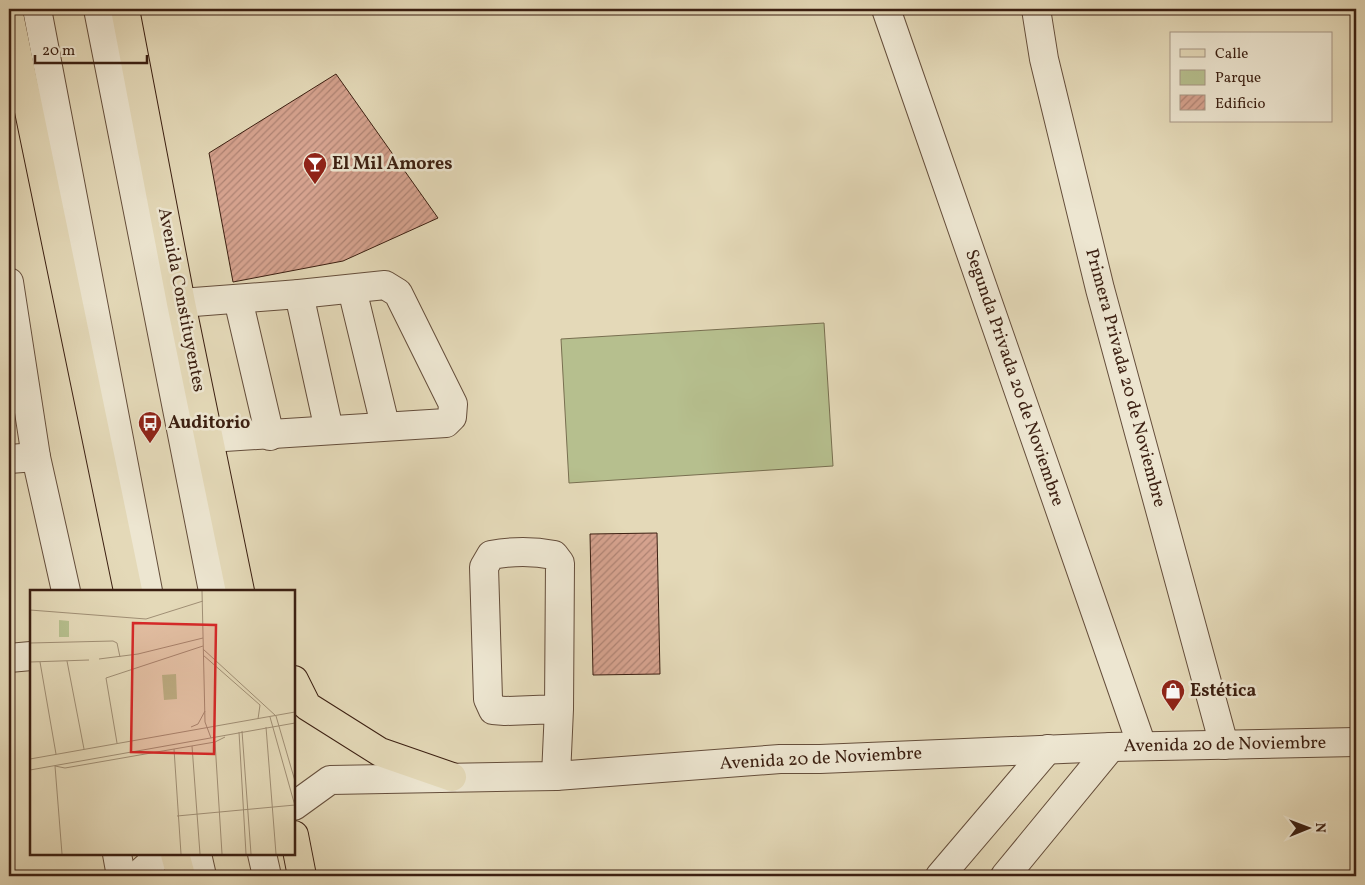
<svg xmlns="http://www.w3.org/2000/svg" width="1365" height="885" font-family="Vollkorn,serif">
<defs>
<pattern id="building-hatch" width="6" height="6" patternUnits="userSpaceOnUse" patternTransform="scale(1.25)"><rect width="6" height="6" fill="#d5a28e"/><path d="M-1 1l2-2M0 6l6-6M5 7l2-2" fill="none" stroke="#ae8373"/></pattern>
</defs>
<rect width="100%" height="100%" fill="#e4d9b8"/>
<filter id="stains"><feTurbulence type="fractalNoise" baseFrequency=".004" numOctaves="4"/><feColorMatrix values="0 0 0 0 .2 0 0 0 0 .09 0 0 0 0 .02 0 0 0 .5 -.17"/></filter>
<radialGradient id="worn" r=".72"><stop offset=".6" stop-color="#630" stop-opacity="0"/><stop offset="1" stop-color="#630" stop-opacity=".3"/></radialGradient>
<path fill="#b6bf8e" stroke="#786f50" d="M 824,323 L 833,466 L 569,483 L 561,339 Z"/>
<g fill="url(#building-hatch)" stroke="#3b1f11">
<path d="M 336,74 L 438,218 L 343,261 L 233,282 L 209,153 Z"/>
<path d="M 657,533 L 660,674 L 593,675 L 590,534 Z"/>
</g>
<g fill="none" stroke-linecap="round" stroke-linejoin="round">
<g stroke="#654e3b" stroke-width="30">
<g id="minor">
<path d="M 37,9 L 148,591"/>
<path d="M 98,9 L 213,591"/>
<path d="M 886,9 L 1142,746"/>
<path d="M 1036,9 L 1044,59 L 1100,289 L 1224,745"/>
<path d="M 9,282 L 36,457 L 66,591"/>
<path d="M 352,289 L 385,425"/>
<path d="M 299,294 L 329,430"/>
<path d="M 238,299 L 270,436"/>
<path d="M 181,303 L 299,294 L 385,285 L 398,293 L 453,404 L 452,417 L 446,423 L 209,438"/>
<path d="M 9,459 L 36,457"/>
<path d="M 9,658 L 31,656"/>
<path d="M 556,776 L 559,709 L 560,563 L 554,555 C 534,551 512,551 491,555 L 484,567 L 488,699 L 493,710 L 505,711 L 559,709"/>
<path d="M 294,806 L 330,780 L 556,776 L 780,759 L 820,759 L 1111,747 L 1356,742"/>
<path d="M 117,854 L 121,876"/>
<path d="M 197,854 L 202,876"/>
<path d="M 262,854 L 267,876"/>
<path d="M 137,876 L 161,854"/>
<path d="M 940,876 L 1048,749"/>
<path d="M 1005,876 L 1111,747"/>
</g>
</g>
<g stroke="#3b1f11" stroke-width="30">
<g id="major">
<path d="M 125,9 L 181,303 L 240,591"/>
<path d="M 9,14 L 128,591"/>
<path d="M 294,680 L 307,706 L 380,752 L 452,777"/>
<path d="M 294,835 L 302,876"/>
<path d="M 175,854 L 181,876"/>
</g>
</g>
<use href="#minor" stroke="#ede6d1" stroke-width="28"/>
<use href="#major" stroke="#e4d9b8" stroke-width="28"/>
</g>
<defs>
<g id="bar-pin" transform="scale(1.25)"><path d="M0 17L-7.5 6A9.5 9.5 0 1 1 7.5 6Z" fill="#8f2418" stroke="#ede6d1"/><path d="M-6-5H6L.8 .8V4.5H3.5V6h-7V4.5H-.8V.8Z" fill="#fff"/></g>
<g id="bus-pin" transform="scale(1.25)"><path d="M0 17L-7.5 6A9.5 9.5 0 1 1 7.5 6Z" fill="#8f2418" stroke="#ede6d1"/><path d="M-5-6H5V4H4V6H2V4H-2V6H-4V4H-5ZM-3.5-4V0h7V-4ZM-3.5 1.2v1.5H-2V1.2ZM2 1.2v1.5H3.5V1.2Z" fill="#fff"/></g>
<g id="shop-pin" transform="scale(1.25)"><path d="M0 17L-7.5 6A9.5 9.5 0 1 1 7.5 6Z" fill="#8f2418" stroke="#ede6d1"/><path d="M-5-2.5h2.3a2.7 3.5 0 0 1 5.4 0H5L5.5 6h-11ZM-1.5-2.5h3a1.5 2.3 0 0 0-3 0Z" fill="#fff"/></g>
</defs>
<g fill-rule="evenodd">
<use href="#bar-pin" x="315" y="164"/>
<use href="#bus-pin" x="150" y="423"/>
<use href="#shop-pin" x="1173" y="691"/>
</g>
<g text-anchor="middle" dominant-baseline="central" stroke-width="5" stroke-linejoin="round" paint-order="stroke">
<g font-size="18" font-weight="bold" fill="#3b1f11" stroke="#ede6d1" text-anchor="start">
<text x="332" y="164">El Mil Amores</text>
<text x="168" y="423">Auditorio</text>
<text x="1190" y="691">Estética</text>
</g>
<g font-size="18" fill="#3b1f11" stroke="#ede6d1">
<text transform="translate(181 300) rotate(79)">Avenida Constituyentes</text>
<text transform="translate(1014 378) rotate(71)">Segunda Privada 20 de Noviembre</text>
<text transform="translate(1125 378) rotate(75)">Primera Privada 20 de Noviembre</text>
<text transform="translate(1225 745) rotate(-1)">Avenida 20 de Noviembre</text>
<text transform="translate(821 759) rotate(-3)">Avenida 20 de Noviembre</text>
</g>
</g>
<g transform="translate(30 590)">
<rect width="265" height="265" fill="#e4d9b8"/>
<path d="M 29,30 L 39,31 L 39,47 L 29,47 ZM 146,84 L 147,109 L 134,110 L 132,85 Z" fill="#b6bf8e"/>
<path fill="none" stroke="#a08f75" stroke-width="1" d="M 172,1 L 175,132 L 181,148M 0,20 L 116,29 L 173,11M 0,53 L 83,51 L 87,53 L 90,67M 173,59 L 246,126 L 265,191M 173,65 L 230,115 L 228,129M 69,69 L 108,64 L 173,48M 37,71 L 54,159M 0,72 L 59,70M 10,72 L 26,164M 240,127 L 265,216M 161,137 L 168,134 L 175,121M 236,137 L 246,264M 212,141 L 221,264M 209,142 L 216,264M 185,152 L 192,264M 87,153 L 76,88 L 173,56M 162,156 L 170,264M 144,159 L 151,264M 0,169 L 265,122M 0,180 L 265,133M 147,226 L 265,215M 32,264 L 25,176 L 35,178 L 144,159 L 185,152 L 195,147"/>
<path fill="#d62828" fill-opacity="0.15" stroke="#d62828" stroke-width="2.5" d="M 103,33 L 186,35 L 184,164 L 101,162 Z"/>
<rect width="265" height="265" fill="none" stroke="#3b1f11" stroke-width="2.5"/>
</g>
<rect width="1365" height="885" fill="none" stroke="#e4d9b8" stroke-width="30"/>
<rect x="10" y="10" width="1345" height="865" fill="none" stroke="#3b1f11" stroke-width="2.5"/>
<rect x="15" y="15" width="1335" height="855" fill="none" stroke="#3b1f11"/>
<rect x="1170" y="32" width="162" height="90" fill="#ede6d1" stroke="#a69684"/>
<rect x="1180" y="49" width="25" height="8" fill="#e4d9b8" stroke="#a69684"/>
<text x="1215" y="58" font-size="15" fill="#3b1f11">Calle</text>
<rect x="1180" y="70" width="25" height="15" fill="#b6bf8e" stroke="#a69684"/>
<text x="1215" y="82" font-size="15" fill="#3b1f11">Parque</text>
<rect x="1180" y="95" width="25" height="15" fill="url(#building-hatch)" stroke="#a69684"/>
<text x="1215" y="108" font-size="15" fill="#3b1f11">Edificio</text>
<g transform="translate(1308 828) rotate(89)" stroke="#ede6d1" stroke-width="4" paint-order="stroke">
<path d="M0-4L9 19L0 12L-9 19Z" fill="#3b1f11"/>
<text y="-8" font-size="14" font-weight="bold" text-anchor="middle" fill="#3b1f11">N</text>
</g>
<path d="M35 55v8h112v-8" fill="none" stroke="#3b1f11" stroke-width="2.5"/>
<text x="42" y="55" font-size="15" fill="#3b1f11" stroke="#ede6d1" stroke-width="4" paint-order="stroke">20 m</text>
<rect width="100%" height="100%" filter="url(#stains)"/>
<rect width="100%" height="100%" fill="url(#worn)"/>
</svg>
